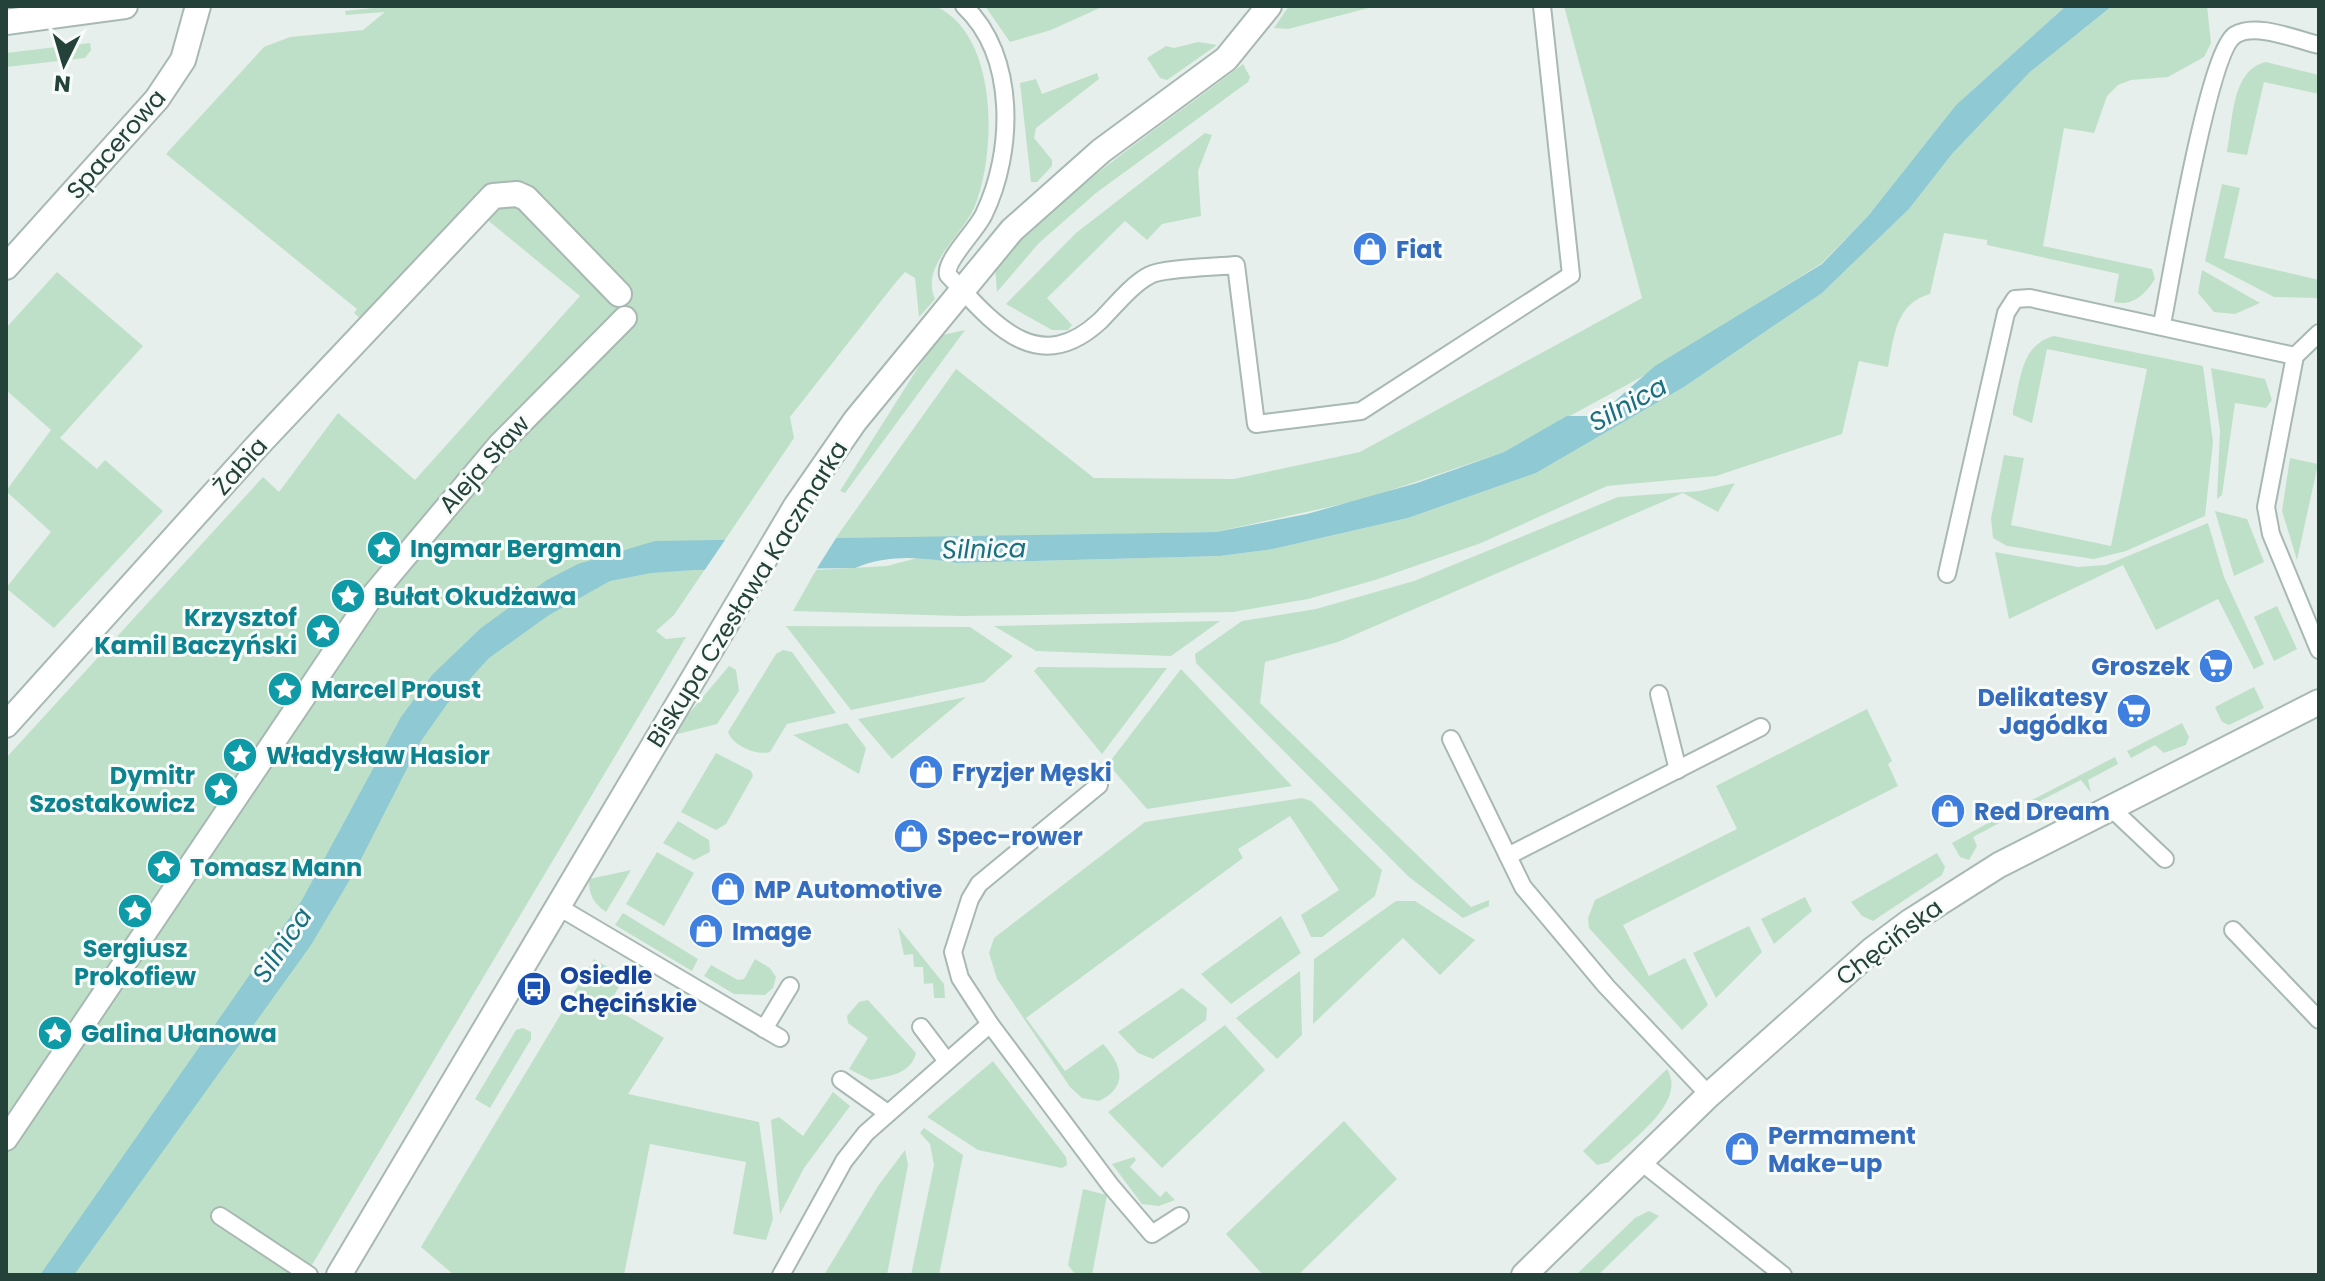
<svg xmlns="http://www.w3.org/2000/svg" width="2325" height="1281" font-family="Poppins,sans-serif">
<rect width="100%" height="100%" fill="#e6efeb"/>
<g fill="#bfe0c8">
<path d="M 391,6 L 935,6 C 999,34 997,154 974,208 C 961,237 920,266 935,299 L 919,317 L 915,278 L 905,272 L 896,282 L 790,417 L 794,438 L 674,615 L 656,631 L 666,639 L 686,637 L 306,1275 L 6,1275 L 6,758 L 263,477 L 279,492 L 338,413 L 415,480 L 580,296 L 468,204 L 361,319 L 354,313 L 357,309 L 166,154 L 264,47 L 290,37 L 363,30 L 385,12 L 346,15 L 345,11 Z"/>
<path d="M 985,6 L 1104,6 L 1051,30 L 1010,42 Z"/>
<path d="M 1289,6 L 1376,6 L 1288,29 L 1274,28 Z"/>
<path d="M 1564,6 L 2066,6 L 1956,105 L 1868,216 L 1822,263 L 1645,375 L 1504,452 L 1365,499 L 1216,532 L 835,539 L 956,369 L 1094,478 L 1234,479 L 1360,452 L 1642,298 Z"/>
<path d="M 2112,6 L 2207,6 L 2211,43 L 2204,57 L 2168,77 L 2131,80 L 2118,85 L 2107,96 L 2094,133 L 2064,128 L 2043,246 L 2152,269 L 2155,279 C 2145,294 2133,307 2114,302 L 2119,274 L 1987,245 L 1987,240 L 1944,233 L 1930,294 C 1896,303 1894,336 1888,367 L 1859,361 L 1842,434 L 1716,476 L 1607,486 L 1481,543 L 1375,580 L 1308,599 L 1233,612 L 960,616 L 793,611 L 816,570 L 887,566 L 921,557 L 956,563 L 1220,556 L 1273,549 L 1408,518 L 1536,473 L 1684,387 L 1822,293 L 1909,209 L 1952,154 L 2030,72 Z"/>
<path d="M 1198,42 L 1217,45 L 1167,80 L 1160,78 L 1147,58 L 1166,46 L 1174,48 Z"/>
<path d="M 90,43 L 91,50 L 85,58 L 6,67 L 6,53 Z"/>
<path d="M 2266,62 L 2319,75 L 2319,94 L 2264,82 L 2247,155 L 2227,152 C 2233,121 2231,70 2266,62 Z"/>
<path d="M 1243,64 L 1250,77 L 1248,82 L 1096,193 L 1039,243 L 997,292 L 995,267 C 1070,185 1156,131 1243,64 Z"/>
<path d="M 1097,73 L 1099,79 L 1036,128 L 1034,138 L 1052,160 L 1052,166 L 1037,182 L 1031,182 L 1020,83 L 1036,79 L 1042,94 Z"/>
<path d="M 1205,133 L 1212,135 L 1198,171 L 1201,216 L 1162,224 L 1147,240 L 1125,221 L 1047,298 L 1072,325 L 1068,330 L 1052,330 L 1006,304 L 1076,233 Z"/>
<path d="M 2222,184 L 2240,188 L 2224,258 L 2319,280 L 2319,298 L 2274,297 L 2205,261 Z"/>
<path d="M 2202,270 L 2260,303 L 2235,314 L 2214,312 L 2198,293 Z"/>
<path d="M 57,272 L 143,346 L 60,438 L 97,469 L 105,460 L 163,511 L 54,628 L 6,588 L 51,532 L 6,491 L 51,430 L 6,390 L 6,328 Z"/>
<path d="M 965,330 L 845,493 L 840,491 L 938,336 Z"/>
<path d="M 2054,336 L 2203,366 L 2213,442 L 2205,516 L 2126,551 L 2094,559 L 2007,546 L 1993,538 L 1991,518 L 2004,455 L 2024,458 L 2011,525 L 2111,546 L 2147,369 L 2047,349 L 2032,423 L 2013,415 L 2013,410 C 2021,380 2020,345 2054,336 Z"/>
<path d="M 2211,368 L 2265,379 L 2272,400 L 2266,408 L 2235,403 L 2222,495 L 2217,499 L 2220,430 Z"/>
<path d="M 2290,458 L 2318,464 L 2297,560 L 2282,511 Z"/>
<path d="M 1735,483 L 1718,512 L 1683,493 L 1338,642 L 1265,662 L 1260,703 L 1471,907 L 1489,900 L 1489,906 L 1463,918 L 1409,877 L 1196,663 L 1195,654 L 1242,621 L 1316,609 L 1414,581 L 1618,497 L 1700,491 Z"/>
<path d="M 2215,511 L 2247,519 L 2264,562 L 2234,576 Z"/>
<path d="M 2208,523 L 2224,577 L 2264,664 L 2254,669 L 2218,599 L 2156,630 L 2123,565 L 2009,619 L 1995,552 L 2078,567 L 2106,565 Z"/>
<path d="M 2277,606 L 2297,649 L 2274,661 L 2254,617 Z"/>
<path d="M 1220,621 L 1171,656 L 1036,651 L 994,626 Z"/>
<path d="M 786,626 L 970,627 L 1013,656 L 984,682 L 851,710 Z"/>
<path d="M 783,650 L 792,652 L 836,713 L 787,724 L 770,752 C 756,756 732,745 728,732 L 776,654 Z"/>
<path d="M 729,666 L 736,670 L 739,691 L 717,724 L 670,736 Z"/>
<path d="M 1038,667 L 1167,668 L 1102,754 L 1034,671 Z"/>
<path d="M 1181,669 L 1292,786 L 1147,809 L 1108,764 Z"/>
<path d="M 2254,687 L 2264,708 L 2229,725 L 2222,722 L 2215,707 Z"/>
<path d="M 966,697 L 892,759 L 858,719 Z"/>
<path d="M 1867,709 L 1892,761 L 1888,764 L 1898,786 L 1623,925 L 1649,976 L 1685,958 L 1708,1005 L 1682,1030 L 1589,928 L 1588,918 L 1595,900 L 1737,829 L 1716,786 Z"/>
<path d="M 847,723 L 866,748 L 859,774 L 793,735 Z"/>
<path d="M 2182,723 L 2189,737 L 2186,745 L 2164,753 L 2155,745 L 2131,758 L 2127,751 Z"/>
<path d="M 716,753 L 751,771 L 753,776 L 726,824 L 716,830 L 681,812 Z"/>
<path d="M 2115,757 L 2118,764 L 2088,780 L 2091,793 L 2081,780 L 2030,806 L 2028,802 Z"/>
<path d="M 1302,798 L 1311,801 L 1382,870 L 1375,896 L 1322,937 L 1311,937 L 1301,915 L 1339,890 L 1290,816 L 1238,849 L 1243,858 L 1026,1018 L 1065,1071 L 1103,1044 C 1122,1065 1129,1086 1099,1101 L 1082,1098 L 1070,1087 L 997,979 L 989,953 L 994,938 L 1145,822 Z"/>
<path d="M 2019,806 L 2022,811 L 1973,837 L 1977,846 L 1969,860 L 1960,857 L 1952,843 Z"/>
<path d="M 678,821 L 709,840 L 710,852 L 694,860 L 663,843 Z"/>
<path d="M 657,852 L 694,873 L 664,926 L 626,904 Z"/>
<path d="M 1937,853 L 1945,867 L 1942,875 L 1873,921 L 1862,916 L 1851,902 Z"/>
<path d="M 631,870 L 606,912 C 593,903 589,895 589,879 Z"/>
<path d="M 1805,897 L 1812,911 L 1774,944 L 1761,919 Z"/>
<path d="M 1396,901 L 1415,901 L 1475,940 L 1440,975 L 1403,938 L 1313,1024 L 1314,959 Z"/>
<path d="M 623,913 L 698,959 L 692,971 L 615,925 Z"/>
<path d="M 1281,916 L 1301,953 L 1231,1004 L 1201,974 Z"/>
<path d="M 1749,926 L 1762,952 L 1716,998 L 1693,953 Z"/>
<path d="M 898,927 L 944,984 L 945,998 L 934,998 L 933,983 L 924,984 L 923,967 L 914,967 L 913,954 L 904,955 Z"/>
<path d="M 594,959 L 624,977 L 609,1005 L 664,1038 L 628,1094 L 759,1122 L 773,1219 L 766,1240 L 733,1234 L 746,1162 L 650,1144 L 624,1275 L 454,1275 L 421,1247 Z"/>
<path d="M 755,959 L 770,968 L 776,977 L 773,988 L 765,995 L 734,994 L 704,976 L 711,965 L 738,980 L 744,979 Z"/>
<path d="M 1300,971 L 1302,1035 L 1277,1059 L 1236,1018 Z"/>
<path d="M 1182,988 L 1207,1008 L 1206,1020 L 1153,1059 L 1138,1053 L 1118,1032 Z"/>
<path d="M 868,1000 L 916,1053 C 911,1074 889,1076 871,1080 L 849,1069 L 868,1038 L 848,1023 L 847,1016 L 859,1002 Z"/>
<path d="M 1225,1025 L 1265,1070 L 1162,1168 L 1108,1112 Z"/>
<path d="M 523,1028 L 531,1032 L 531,1039 L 490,1108 L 475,1099 L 516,1030 Z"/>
<path d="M 993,1061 L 1066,1157 L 1067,1165 L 1062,1168 L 978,1150 L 927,1117 Z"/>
<path d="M 1667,1069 C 1688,1102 1630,1141 1609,1162 L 1597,1165 L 1583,1151 Z"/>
<path d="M 833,1092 L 850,1106 L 804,1168 L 780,1214 L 771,1120 L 779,1117 L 803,1136 Z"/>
<path d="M 1344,1121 L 1397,1179 L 1298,1275 L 1263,1275 L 1226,1234 Z"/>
<path d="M 924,1128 L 963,1155 L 939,1275 L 911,1275 L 934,1165 L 930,1144 L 920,1133 Z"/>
<path d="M 905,1150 L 908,1165 L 887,1275 L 824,1275 L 878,1186 Z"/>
<path d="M 1134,1157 L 1136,1160 L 1130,1167 L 1160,1197 L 1166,1191 L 1175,1200 L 1159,1206 L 1142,1204 L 1112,1164 Z"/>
<path d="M 1083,1189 L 1107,1195 L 1092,1275 L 1075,1274 L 1068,1265 Z"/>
<path d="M 1649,1211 L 1659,1216 L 1598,1275 L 1576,1275 L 1635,1218 Z"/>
</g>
<path fill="#8ec9d4" d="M 2066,6 L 2112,6 L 2030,72 L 1952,154 L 1909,209 L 1822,293 L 1684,387 L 1536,473 L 1408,518 L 1273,549 L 1220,556 L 956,563 C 923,557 888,554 855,568 L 694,570 L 651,573 L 610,581 L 549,615 L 489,658 L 447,704 L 421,741 L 355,871 L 311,945 L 74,1275 L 40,1275 L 302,900 L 401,717 L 432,675 L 481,628 L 547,580 L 578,564 L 655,541 L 1216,532 L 1307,514 L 1417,483 L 1504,452 L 1567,416 L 1591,416 L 1615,401 L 1655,366 L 1822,264 L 1868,216 L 1956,105 Z"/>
<path fill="#e6efeb" d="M 838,535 L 814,573 L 702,574 L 727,537 Z"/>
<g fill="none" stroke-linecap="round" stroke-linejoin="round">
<g stroke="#a8b8b2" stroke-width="20">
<g id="service">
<path d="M 964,6 C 1017,56 1014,152 984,214 C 977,230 944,261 948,275 C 993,323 1037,379 1100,321 C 1114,307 1132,284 1150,275 C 1163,268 1218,267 1236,265 L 1256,424 L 1361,411 L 1571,275 L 1542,6"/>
<path d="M 2162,324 C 2171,280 2208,52 2235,35 C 2256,22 2297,40 2319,45"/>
<path d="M 2319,333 L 2295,356 L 2266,507 L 2271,534 L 2319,650"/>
<path d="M 1947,574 L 2006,313 L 2015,299 L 2030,298 L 2295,356"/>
<path d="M 1659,694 L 1678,770"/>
<path d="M 1451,739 L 1523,887 L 1606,986 L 1709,1095"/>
<path d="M 1099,785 L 979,884 L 970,899 L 953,952 L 960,978 L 990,1024 L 1111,1186 L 1152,1234 L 1180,1216"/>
<path d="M 2110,807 L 2165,859"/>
<path d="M 1508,856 L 1761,727"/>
<path d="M 557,906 L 780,1038"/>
<path d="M 2233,930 L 2319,1020"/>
<path d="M 921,1027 L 946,1060"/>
<path d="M 764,1029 L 790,986"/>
<path d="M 841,1080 L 886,1112"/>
<path d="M 1640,1161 L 1783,1275"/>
<path d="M 220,1216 L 309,1275"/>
<path d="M 781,1275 L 844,1161 L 866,1133 L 990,1024"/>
</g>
</g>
<g stroke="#a8b8b2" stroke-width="26">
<path id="pedestrian" d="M 6,1139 L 372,596 L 499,445 L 625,318"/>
</g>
<g stroke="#a8b8b2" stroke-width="28">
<g id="minor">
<path d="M 6,267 L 157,99 L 183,60 L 198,6"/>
<path d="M 6,725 L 258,445 L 493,196 L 517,194 L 526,198 L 619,294"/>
<path d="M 339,1275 L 796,506 L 855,421 L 1012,230 L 1101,151 L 1226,59 L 1269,6"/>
<path d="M 1524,1275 L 1709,1095 L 1872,950 L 1911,921 L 1999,865 L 2319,702"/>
</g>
</g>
<g stroke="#a8b8b2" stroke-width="28">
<path id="tertiary" d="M 6,22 L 125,6"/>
</g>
<use href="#service" stroke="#fff" stroke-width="16"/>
<use href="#pedestrian" stroke="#fff" stroke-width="22"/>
<use href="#minor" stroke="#fff" stroke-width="24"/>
<use href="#tertiary" stroke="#fff" stroke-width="24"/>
</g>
<defs>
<g id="shop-disc" transform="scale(1.8)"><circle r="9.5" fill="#3f7fe0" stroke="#f7fbf9"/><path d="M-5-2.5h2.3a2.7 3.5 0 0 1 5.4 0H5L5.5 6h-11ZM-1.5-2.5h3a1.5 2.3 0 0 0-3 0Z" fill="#fff"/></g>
<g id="sight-disc" transform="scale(1.8)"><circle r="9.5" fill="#0f9aa8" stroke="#f7fbf9"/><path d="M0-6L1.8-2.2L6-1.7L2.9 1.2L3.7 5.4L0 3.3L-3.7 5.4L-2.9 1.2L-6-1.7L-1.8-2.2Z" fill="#fff"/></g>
<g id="supermarket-disc" transform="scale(1.8)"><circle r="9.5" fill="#3f7fe0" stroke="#f7fbf9"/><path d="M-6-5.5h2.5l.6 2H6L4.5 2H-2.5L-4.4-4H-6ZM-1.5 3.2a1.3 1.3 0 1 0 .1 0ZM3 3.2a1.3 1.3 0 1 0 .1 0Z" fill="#fff"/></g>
<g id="bus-disc" transform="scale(1.8)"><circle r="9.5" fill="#1a4fb4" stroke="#f7fbf9"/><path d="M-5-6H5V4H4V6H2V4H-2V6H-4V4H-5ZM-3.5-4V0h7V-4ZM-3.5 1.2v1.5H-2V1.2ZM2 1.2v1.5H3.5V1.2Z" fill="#fff"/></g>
</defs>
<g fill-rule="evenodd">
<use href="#shop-disc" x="1370" y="249"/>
<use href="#sight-disc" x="384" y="548"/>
<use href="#sight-disc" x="348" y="596"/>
<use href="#sight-disc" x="323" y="631"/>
<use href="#supermarket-disc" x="2216" y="666"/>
<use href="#sight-disc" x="285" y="689"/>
<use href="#supermarket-disc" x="2134" y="711"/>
<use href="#sight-disc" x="240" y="755"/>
<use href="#shop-disc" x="926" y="772"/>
<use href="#sight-disc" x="221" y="789"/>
<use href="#shop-disc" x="1948" y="811"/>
<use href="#shop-disc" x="911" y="836"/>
<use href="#sight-disc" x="164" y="867"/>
<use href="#shop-disc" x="728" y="889"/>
<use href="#sight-disc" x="135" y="911"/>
<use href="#shop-disc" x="706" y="931"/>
<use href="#bus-disc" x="534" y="989"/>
<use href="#sight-disc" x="55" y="1033"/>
<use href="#shop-disc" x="1742" y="1149"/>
</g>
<g text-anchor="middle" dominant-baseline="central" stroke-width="6" stroke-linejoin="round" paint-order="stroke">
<g font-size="24" fill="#24423a" stroke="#f7fbf9">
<text transform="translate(116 144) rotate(-49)">Spacerowa</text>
<text transform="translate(484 464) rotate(-48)">Aleja Sław</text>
<text transform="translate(240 466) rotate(-48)">Żabia</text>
<text transform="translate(747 594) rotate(-58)">Biskupa Czesława Kaczmarka</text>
<text transform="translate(1889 942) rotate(-37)">Chęcińska</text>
</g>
<g font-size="24" font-weight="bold" fill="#366cbe" stroke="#f7fbf9" text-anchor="start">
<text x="1396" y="249">Fiat</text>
<text x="2190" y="666" text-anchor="end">Groszek</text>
<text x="2108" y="697" text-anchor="end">Delikatesy<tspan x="2108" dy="28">Jagódka</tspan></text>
<text x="952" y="772">Fryzjer Męski</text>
<text x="1974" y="811">Red Dream</text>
<text x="937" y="836">Spec-rower</text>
<text x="754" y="889">MP Automotive</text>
<text x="732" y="931">Image</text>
<text x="1768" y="1135">Permament<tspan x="1768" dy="28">Make-up</tspan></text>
</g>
<g font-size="24" font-weight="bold" fill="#0d838f" stroke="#f7fbf9" text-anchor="start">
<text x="410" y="548">Ingmar Bergman</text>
<text x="374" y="596">Bułat Okudżawa</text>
<text x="297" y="617" text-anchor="end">Krzysztof<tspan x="297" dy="28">Kamil Baczyński</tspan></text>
<text x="311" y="689">Marcel Proust</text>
<text x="266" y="755">Władysław Hasior</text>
<text x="195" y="775" text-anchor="end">Dymitr<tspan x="195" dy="28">Szostakowicz</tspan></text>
<text x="190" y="867">Tomasz Mann</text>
<text x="135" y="948" text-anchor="middle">Sergiusz<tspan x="135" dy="28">Prokofiew</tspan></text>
<text x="81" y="1033">Galina Ułanowa</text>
</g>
<g font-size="24" font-weight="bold" fill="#164399" stroke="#f7fbf9" text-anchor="start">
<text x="560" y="975">Osiedle<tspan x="560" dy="28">Chęcińskie</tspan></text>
</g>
<g font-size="26" font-style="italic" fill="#1c6f80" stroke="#f7fbf9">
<text transform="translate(1628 404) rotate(-29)">Silnica</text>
<text transform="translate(984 549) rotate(-1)">Silnica</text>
<text transform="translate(282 945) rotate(-56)">Silnica</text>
</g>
</g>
<rect width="2325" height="1281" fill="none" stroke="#24423a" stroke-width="16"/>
<g transform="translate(64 64) rotate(185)" stroke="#f7fbf9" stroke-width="6" paint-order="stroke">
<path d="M0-6L14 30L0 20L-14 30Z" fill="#24423a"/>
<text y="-12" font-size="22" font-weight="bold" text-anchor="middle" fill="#24423a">N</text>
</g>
</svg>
